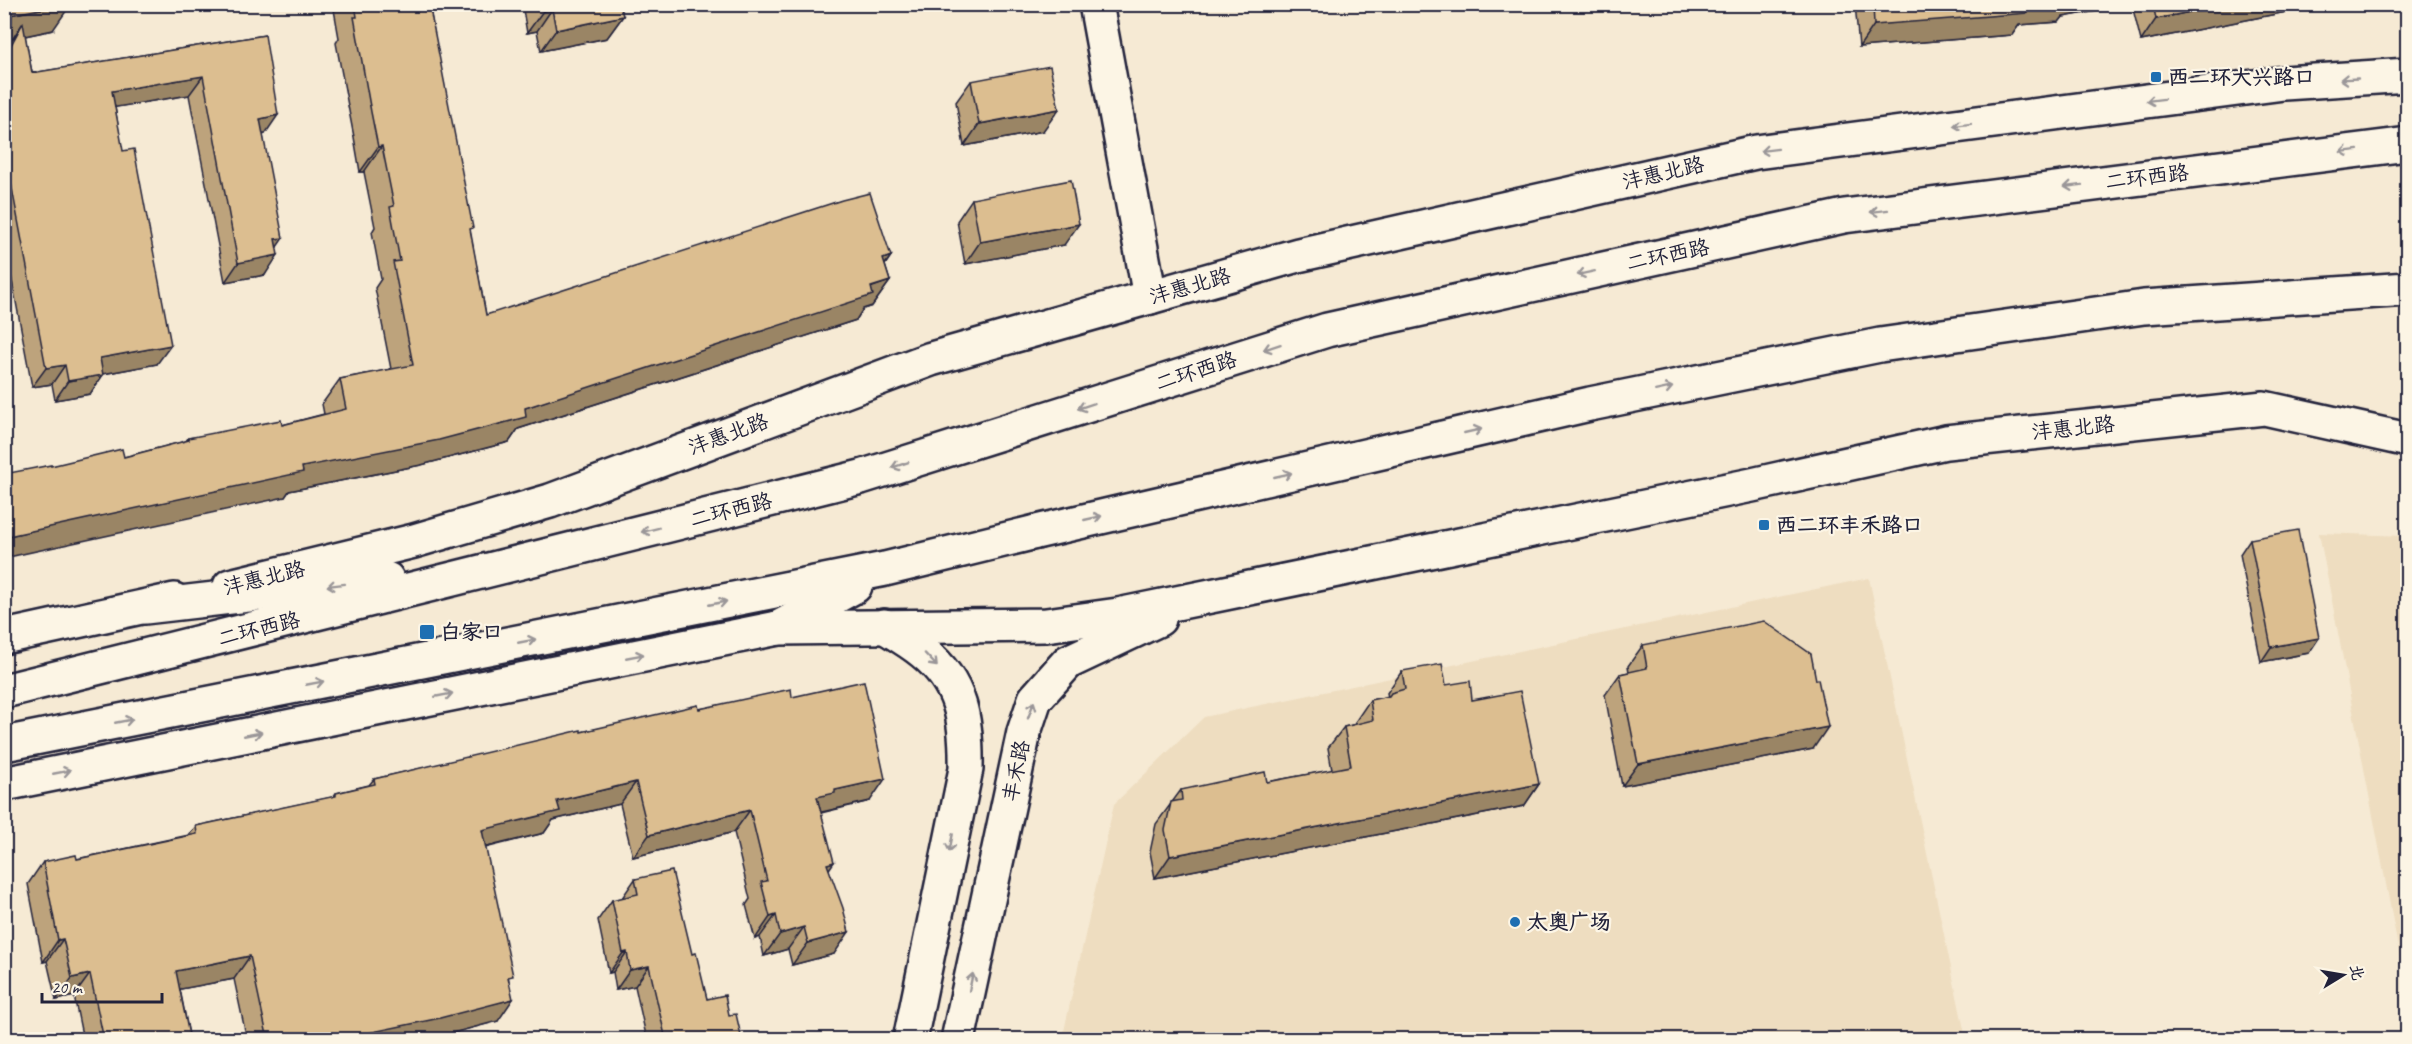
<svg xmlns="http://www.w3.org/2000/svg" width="2412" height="1044" font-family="Caveat,'LXGW WenKai TC',sans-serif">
<rect width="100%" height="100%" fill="#f6ead4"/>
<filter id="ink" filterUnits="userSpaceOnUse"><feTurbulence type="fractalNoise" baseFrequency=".0167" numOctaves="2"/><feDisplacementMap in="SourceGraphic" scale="12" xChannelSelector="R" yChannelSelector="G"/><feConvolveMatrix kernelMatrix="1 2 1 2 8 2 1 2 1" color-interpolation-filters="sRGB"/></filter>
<g filter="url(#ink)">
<g fill="#eeddc0">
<path d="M 2319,533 L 2407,536 L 2407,994 Z"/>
<path d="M 1869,578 L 1966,1039 L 1062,1040 L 1114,804 L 1204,717 Z"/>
</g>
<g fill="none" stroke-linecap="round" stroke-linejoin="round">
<g stroke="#22223b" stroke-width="38">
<path id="minor" d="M 1096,4 L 1150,297"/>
</g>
<g stroke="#22223b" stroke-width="38">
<g id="secondary">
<path d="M 230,586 L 414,541 L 550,501 L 931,359 L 1298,255 L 1756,152 L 2284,83 L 2408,75"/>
<path d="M 884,626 C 897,634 911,642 923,652 C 962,683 967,722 966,769 L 910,1040"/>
<path d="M 4,637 L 174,600"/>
<path d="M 4,784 L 778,628 L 1046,625 L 1118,615 L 1752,485 L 1946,442 L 2264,408 L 2408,440"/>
<path d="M 958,1040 L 1024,732 L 1035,699 L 1068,662 L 1159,619"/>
</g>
</g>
<g stroke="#22223b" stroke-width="38">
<g id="trunk">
<path d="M 145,607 L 387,579"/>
<path d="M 778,628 L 855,586"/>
<path d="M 4,691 L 861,477 L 1327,330 L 1844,216 L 2408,144"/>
<path d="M 4,744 L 885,569 L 1036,532"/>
</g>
</g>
<use href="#minor" stroke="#fcf5e5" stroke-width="33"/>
<use href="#secondary" stroke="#fcf5e5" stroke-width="33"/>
<use href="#trunk" stroke="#fcf5e5" stroke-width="33"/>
<g stroke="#22223b" stroke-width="38" stroke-linecap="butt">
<path id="trunk-bridge" d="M 1036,532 L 1590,404 L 1880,345 L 2144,307 L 2408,289"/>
</g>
<use href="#trunk-bridge" stroke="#fcf5e5" stroke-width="33"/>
</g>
<g fill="#bda37c" stroke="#22223b" stroke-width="1.5">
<path d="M 4,4 L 53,30 L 25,36 L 32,73 L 265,35 L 265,134 L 263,135 L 277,247 L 265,275 L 225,282 L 189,95 L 115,107 L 157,364 L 103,374 L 90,394 L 55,400 L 52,384 L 32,387 L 4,238 L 4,52 L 13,38 L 4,40 Z"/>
<path d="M 333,4 L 429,4 L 470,232 L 486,315 L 891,256 L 885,265 L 890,281 L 872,306 L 863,309 L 856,320 L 518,429 L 509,442 L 421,465 L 289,491 L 285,497 L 51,466 L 124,457 L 186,441 L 188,438 L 282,425 L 324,414 L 322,404 L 340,379 L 391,369 L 375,288 L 381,279 L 372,232 L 375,227 L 364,172 L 360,172 L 354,137 L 336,43 L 339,38 Z"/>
<path d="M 522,4 L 620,4 L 623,16 L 607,38 L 541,51 L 537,31 L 527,33 Z"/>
<path d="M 1855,4 L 2370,4 L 2296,10 L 2141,41 L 2132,5 L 2063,17 L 2059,22 L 2019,25 L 2012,35 L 1859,47 Z"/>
<path d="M 971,81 L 1043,131 L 964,146 L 956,102 Z"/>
<path d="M 972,199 L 1064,245 L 965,264 L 957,221 Z"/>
<path d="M 2250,539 L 2309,653 L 2261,662 L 2240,554 Z"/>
<path d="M 1643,645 L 1813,749 L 1622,786 L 1605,695 L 1620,674 L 1629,672 L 1628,666 Z"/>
<path d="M 1402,671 L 1446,685 L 1472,700 L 1539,784 L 1524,806 L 1155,878 L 1150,852 L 1156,824 L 1181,790 L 1267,782 L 1332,770 L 1328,748 L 1344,727 L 1356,724 L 1355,722 L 1370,700 L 1388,697 L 1387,693 Z"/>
<path d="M 792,697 L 870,801 L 821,813 L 829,870 L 834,954 L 792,965 L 788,949 L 764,956 L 760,937 L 755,939 L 746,905 L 750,899 L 734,832 L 633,857 L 620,804 L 553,820 L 544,833 L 485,848 L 509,981 L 498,1021 L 426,1040 L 247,1040 L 234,979 L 180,989 L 190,1040 L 83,1040 L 74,996 L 56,1000 L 47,961 L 43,962 L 28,884 L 43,862 L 77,859 L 189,835 L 196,826 L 333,797 L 336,793 L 369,785 L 374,779 L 581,732 L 699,709 Z"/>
<path d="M 635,879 L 692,954 L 707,999 L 729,1015 L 742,1040 L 647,1040 L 635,986 L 616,990 L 613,972 L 609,973 L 598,920 L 612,900 L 622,898 Z"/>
</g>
<g fill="#9a8565" stroke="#22223b" stroke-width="1.5">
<path d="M 66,4 L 71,4 L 53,30 L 15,38 L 23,23 L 13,38 L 4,40 L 4,16 Z"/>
<path d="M 2025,4 L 2133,4 L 2063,17 L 2059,22 L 2019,25 L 2012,35 L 1859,47 L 1874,25 Z"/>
<path d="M 2228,4 L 2370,4 L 2296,10 L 2141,41 L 2156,19 Z"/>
<path d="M 552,9 L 537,31 L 527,33 L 543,11 Z"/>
<path d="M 623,16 L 607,38 L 541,51 L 556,30 Z"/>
<path d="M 203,76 L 189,95 L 99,110 L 112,91 Z"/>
<path d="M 1059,109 L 1043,131 L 964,146 L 979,124 Z"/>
<path d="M 278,115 L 265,134 L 247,138 L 260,119 Z"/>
<path d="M 382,146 L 364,172 L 360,172 L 378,147 Z"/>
<path d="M 1079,224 L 1064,245 L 965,264 L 980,242 Z"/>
<path d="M 283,238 L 270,257 L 278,255 L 265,275 L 225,282 L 238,263 L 275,239 Z"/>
<path d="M 891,256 L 873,281 L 883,259 Z"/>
<path d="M 890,281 L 872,306 L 863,309 L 856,320 L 518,429 L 509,442 L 421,465 L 289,491 L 285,497 L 4,558 L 4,537 L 302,467 L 525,408 Z"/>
<path d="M 171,345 L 157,364 L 86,377 L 100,358 Z"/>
<path d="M 65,365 L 52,384 L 32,387 L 46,368 Z"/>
<path d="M 103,375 L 90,394 L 55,400 L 68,381 Z"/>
<path d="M 2319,638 L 2309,653 L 2261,662 L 2271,647 Z"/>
<path d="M 1828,727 L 1813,749 L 1622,786 L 1638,764 Z"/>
<path d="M 885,779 L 870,801 L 822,812 L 820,815 L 817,797 L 835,790 Z"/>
<path d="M 636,782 L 620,804 L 553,820 L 544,833 L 466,852 L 482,830 L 557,801 Z"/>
<path d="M 1539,784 L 1524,806 L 1155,878 L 1170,856 Z"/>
<path d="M 750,810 L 734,832 L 633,857 L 649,835 Z"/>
<path d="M 834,862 L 819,884 L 827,864 Z"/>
<path d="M 776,915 L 760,937 L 755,939 L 770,917 Z"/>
<path d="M 804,927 L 788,949 L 764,956 L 780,934 Z"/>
<path d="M 849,932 L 834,954 L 792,965 L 808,943 Z"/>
<path d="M 63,939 L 47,961 L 43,962 L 58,940 Z"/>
<path d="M 627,952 L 613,972 L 609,973 L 623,953 Z"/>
<path d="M 250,956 L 234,979 L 160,993 L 176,971 Z"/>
<path d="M 649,966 L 635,986 L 616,990 L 630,970 Z"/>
<path d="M 90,974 L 74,996 L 56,1000 L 72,978 Z"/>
<path d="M 513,999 L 498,1021 L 426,1040 L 355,1040 L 358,1035 Z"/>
</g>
<g fill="#dcbe90" stroke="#22223b" stroke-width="1.5">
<path d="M 4,4 L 66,4 L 4,16 Z"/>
<path d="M 355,4 L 429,4 L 473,228 L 470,229 L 486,315 L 842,200 L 870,193 L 891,256 L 883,259 L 890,281 L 871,287 L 873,295 L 525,408 L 526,417 L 439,440 L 302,467 L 303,472 L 4,537 L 4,474 L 51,465 L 51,466 L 122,449 L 124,457 L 189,440 L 188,438 L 281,420 L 282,425 L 346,409 L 340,379 L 413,365 L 393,262 L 400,261 L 390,207 L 394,206 L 382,146 L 378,147 L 371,112 L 354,17 L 357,17 Z"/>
<path d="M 541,4 L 620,4 L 623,16 L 556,30 L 552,9 L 543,11 Z"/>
<path d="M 1873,4 L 2026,4 L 2027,13 L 1874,25 Z"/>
<path d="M 2153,4 L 2228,4 L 2156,19 Z"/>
<path d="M 23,23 L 32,73 L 265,35 L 278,115 L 260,119 L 283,238 L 275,239 L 278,255 L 238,263 L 203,76 L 112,91 L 123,151 L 134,149 L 171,345 L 100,358 L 103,375 L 68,381 L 65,365 L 46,368 L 4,146 L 4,58 Z"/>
<path d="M 1050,66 L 1059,109 L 979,124 L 971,81 Z"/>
<path d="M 1071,180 L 1079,224 L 980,242 L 972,199 Z"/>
<path d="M 2298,530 L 2319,638 L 2271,647 L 2250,539 Z"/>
<path d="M 1764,621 L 1811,654 L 1816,680 L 1818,679 L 1828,727 L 1638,764 L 1620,674 L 1647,668 L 1643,645 Z"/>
<path d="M 1442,664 L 1446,685 L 1470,681 L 1472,700 L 1520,691 L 1539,784 L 1170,856 L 1165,830 L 1171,802 L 1182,800 L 1181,790 L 1265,772 L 1267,782 L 1351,766 L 1344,727 L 1373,720 L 1370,700 L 1389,696 L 1391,693 L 1405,689 L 1402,671 Z"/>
<path d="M 864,681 L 885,779 L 835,790 L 835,793 L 817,797 L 834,862 L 827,864 L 843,908 L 849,932 L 808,943 L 804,927 L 780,934 L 776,915 L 770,917 L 761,882 L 767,881 L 750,810 L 649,835 L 636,782 L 557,801 L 560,811 L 482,830 L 513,976 L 508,977 L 513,999 L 440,1018 L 358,1035 L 359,1040 L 268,1040 L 250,956 L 176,971 L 190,1040 L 104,1040 L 90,974 L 72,978 L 63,939 L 58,940 L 43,862 L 76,855 L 77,859 L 197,834 L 196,826 L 336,796 L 336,793 L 375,784 L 374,779 L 581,730 L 581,732 L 698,705 L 699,709 L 791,689 L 792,697 Z"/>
<path d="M 672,871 L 692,954 L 696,953 L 707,999 L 725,995 L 729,1015 L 736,1014 L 742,1040 L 666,1040 L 649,966 L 630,970 L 627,952 L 623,953 L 612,900 L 638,894 L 635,879 Z"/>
</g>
<defs><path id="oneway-shaft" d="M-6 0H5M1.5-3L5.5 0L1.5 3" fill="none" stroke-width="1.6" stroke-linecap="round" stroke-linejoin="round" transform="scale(1.5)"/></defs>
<g stroke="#9a9698">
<use href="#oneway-shaft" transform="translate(2349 79) rotate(177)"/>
<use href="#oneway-shaft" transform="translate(2155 100) rotate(173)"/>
<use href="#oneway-shaft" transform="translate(1962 125) rotate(173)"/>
<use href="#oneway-shaft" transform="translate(1769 150) rotate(173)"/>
<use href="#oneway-shaft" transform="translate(2349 151) rotate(173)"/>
<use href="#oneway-shaft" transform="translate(2073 186) rotate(173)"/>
<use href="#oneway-shaft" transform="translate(1879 211) rotate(173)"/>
<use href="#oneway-shaft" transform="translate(1586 273) rotate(168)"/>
<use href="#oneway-shaft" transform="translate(1272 347) rotate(162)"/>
<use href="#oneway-shaft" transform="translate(1664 389) rotate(-12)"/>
<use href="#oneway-shaft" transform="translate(1086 406) rotate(162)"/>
<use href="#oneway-shaft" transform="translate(1473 431) rotate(-13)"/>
<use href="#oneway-shaft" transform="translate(900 465) rotate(162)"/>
<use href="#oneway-shaft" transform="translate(1283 475) rotate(-13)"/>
<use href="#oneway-shaft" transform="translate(1093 518) rotate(-13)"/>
<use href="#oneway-shaft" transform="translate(650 530) rotate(166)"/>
<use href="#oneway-shaft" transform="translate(336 585) rotate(173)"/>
<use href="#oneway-shaft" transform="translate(718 603) rotate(-11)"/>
<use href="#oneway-shaft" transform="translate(527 641) rotate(-11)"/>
<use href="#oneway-shaft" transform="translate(635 656) rotate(-11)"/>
<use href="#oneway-shaft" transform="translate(931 660) rotate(47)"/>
<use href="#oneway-shaft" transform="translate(315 683) rotate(-11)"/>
<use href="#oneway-shaft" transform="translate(444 695) rotate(-11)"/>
<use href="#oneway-shaft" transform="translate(1031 710) rotate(-70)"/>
<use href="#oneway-shaft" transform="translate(124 721) rotate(-11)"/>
<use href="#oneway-shaft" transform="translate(253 734) rotate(-11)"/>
<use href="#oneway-shaft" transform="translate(62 772) rotate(-11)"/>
<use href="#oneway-shaft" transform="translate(951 843) rotate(101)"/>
<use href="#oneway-shaft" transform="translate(971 982) rotate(-78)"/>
</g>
</g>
<g fill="#1f6fb2" stroke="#fcf5e5" stroke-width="2">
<rect x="2150" y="71" width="12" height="12" rx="3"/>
<rect x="1758" y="519" width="12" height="12" rx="3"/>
<rect x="419" y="624" width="16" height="16" rx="3"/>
<circle cx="1515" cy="922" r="6"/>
</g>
<g text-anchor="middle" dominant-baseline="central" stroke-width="4.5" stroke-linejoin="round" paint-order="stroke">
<g font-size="21" font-weight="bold" fill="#22223b" stroke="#fcf5e5" text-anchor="start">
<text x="2168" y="77">西二环大兴路口</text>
<text x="1776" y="525">西二环丰禾路口</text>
<text x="440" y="632">白家口</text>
<text x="1527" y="922">太奥广场</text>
</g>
<g font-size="21" fill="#22223b" stroke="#fcf5e5">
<text transform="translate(1663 173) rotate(-13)">沣惠北路</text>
<text transform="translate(2147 177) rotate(-7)">二环西路</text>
<text transform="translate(1668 255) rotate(-12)">二环西路</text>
<text transform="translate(1190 286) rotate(-16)">沣惠北路</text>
<text transform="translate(1196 371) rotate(-18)">二环西路</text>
<text transform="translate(2073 428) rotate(-6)">沣惠北路</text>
<text transform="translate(728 434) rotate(-20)">沣惠北路</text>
<text transform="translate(731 510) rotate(-14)">二环西路</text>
<text transform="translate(264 578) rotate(-14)">沣惠北路</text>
<text transform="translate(259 629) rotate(-14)">二环西路</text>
<text transform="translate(1016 771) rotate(-78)">丰禾路</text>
</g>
</g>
<rect width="2412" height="1044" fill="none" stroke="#fcf5e5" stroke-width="24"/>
<rect x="12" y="12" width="2388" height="1020" fill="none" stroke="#22223b" stroke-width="2" filter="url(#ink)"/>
<g transform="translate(2343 975) rotate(79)" stroke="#fcf5e5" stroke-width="4.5" paint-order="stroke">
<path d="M0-4.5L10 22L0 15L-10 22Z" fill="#22223b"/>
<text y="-9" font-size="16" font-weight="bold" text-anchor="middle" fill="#22223b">北</text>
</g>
<path d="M42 993v9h120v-9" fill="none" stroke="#22223b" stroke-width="3"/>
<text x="51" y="993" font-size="18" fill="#22223b" stroke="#fcf5e5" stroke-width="4.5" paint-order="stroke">20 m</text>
</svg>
